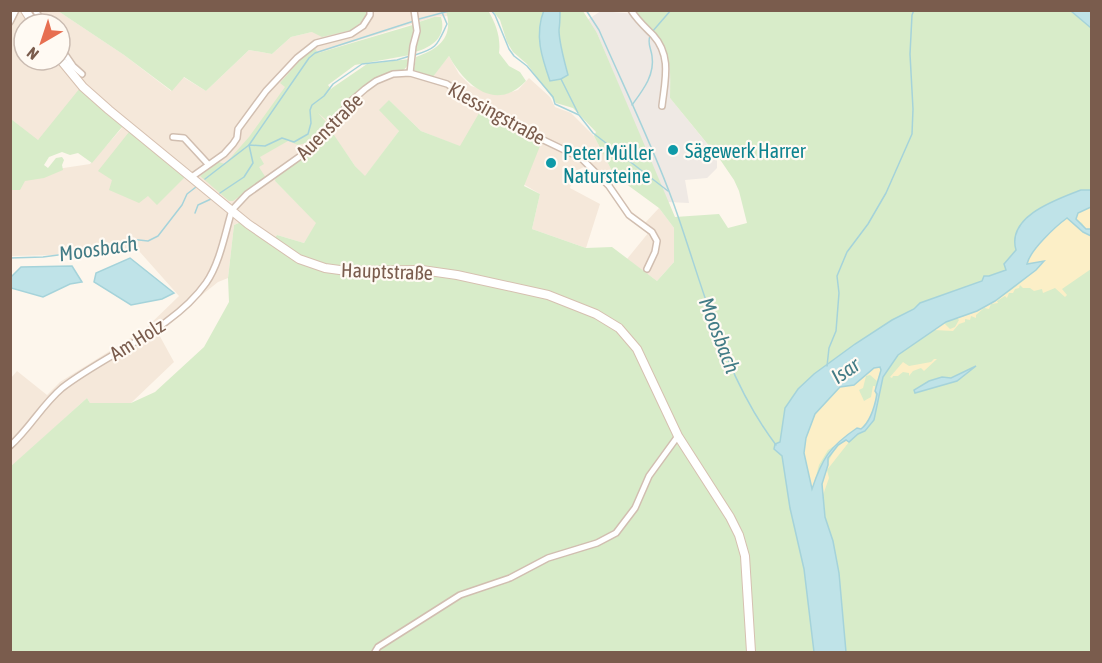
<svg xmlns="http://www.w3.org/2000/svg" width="1102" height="663" font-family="'Asap Condensed',sans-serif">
<rect width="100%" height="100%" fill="#fdf6ec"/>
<path fill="#f5e8da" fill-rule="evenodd" d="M 390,10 L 446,11 L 448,16 L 434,17 L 318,53 L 314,110 L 330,122 L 346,102 L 361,88 L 376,78 L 387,74 L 414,70 L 432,77 L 449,56 L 459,74 L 471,86 L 501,95 L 518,90 L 529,78 L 550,97 L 555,107 L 571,113 L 594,136 L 614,175 L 610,184 L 630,212 L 644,224 L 659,208 L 674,228 L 674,262 L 657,281 L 627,259 L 649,232 L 628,216 L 606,188 L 584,167 L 576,171 L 570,188 L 600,204 L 586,248 L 532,229 L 540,194 L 461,147 L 421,131 L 389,100 L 399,131 L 365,177 L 355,166 L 330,130 L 275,181 L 317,223 L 304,243 L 277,235 L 270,244 L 241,222 L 234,225 L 228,278 L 218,282 L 157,331 L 174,362 L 131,403 L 90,403 L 87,398 L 11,467 L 11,378 L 17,371 L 47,395 L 60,382 L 145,329 L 179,296 L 139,251 L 114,247 L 54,255 L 11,256 L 11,181 L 24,174 L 90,164 L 122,128 L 37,140 L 11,119 L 11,11 L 58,11 L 124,55 L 171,91 L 183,77 L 206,91 L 249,50 L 272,54 L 291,37 L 312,32 L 368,11 ZM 24,24 L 60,24 L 60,60 L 24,60 Z"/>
<path fill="#efe9e4" d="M 601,11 L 636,14 L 656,29 L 671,64 L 670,98 L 717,156 L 717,168 L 707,178 L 685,180 L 689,203 L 667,202 L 597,33 L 587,20 Z"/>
<g fill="#d8ecc9">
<path d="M 58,11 L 368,11 L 367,17 L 352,30 L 322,37 L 312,32 L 291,37 L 272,54 L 249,50 L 206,91 L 184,77 L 172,91 L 124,55 Z"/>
<path d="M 446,11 L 489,12 C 496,24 501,38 499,53 L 509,66 L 520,72 L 526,81 C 496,113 465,85 449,56 L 432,78 L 414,70 L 416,57 C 439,49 454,37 446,11 Z"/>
<path d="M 493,11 L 583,11 L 597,33 L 675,217 L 719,214 L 728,228 L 747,223 L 739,191 L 734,180 L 719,158 L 670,98 C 670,76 673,57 658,39 L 658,36 L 653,34 L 633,11 L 1091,11 L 1091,652 L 11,652 L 10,467 L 87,398 L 90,403 L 131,403 L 155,392 L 204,347 L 229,302 L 228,278 L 234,225 L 241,222 L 270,244 L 277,235 L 304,243 L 316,223 L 275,181 L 276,176 L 330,129 L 355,166 L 365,176 L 399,131 L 379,110 L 389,100 L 421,131 L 460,146 L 482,108 L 542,141 L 524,186 L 540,194 L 532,229 L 586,248 L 612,247 L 657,281 L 674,262 L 674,228 L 659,208 L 614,175 L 594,136 L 596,132 L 573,108 L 556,103 L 527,64 L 513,52 L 507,42 L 500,20 Z"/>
<path d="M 434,17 L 441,17 C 447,37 432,47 415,52 L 419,22 Z"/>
<path d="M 416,24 L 410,55 L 355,65 L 328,85 L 331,89 L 323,99 L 332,88 L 367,64 L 410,59 C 405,78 390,71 375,79 C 356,89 343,106 330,123 L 318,113 L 328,124 L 315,141 L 298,145 L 288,141 L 260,157 L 264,164 L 259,167 L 266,178 L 233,201 L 229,201 L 200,176 L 219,162 L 225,164 L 249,137 L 285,87 L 280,83 L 307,52 L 314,47 L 318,53 Z"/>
<path d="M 80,88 L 123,123 L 122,127 L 92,163 L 78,153 L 70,155 L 62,152 L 49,157 L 44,165 L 48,168 L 56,158 L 62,157 L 64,160 L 62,165 L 63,170 L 44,178 L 25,181 L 20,190 L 11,190 L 11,119 L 38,140 Z"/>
<path d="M 129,132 L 186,176 L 157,205 L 148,196 L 139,203 L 109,190 L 112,180 L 98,171 Z"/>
</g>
<g fill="#fcefc7">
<path d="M 1091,207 L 1091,229 L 1086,229 L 1082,223 L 1076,219 L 1078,213 Z"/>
<path d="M 1068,218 L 1083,232 L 1091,236 L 1091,269 L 1062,289 L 1067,295 L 1065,297 L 1055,288 L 1043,293 L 1042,289 L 1034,291 L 1030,288 L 1023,288 L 1020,285 L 1019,288 L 1015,289 L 1013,293 L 1009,293 L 1007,298 L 1005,296 L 997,301 L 998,303 L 991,304 L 989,309 L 984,308 L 976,315 L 976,318 L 971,316 L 970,320 L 965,319 L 965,322 L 959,324 L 953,331 L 934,330 L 944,323 L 950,329 L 955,327 L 959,320 L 957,318 C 986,311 1023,284 1043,262 L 1027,264 C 1030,250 1055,226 1068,218 Z"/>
<path d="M 934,359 L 937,359 L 924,371 L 921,368 L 913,371 L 909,376 L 909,373 L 903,372 L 898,376 L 893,376 L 892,378 L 890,377 L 903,362 L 909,366 L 931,362 Z"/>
<path d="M 880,367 L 881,370 L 877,381 L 870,375 L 866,376 L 863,388 L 859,390 L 864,401 L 871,397 L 873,386 L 875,386 L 876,402 L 867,425 L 828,450 L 819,465 L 812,491 L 804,453 L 806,438 L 815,414 L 840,387 L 854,385 L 874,368 Z"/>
<path d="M 846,440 L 849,442 L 827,470 L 829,478 L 823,495 C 821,475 829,451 846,440 Z"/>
</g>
<g fill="#bfe3e8" stroke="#a5d3da" stroke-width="1.5" fill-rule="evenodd">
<path d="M 544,10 L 560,11 C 560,18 560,23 559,30 C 559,41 565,64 568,75 L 561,79 L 550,81 C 542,58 534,35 544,10 Z"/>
<path d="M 1071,11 L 1091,11 L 1091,28 Z"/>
<path d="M 1081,190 L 1091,190 L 1091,207 L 1078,213 L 1076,219 L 1086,229 L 1091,229 L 1091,236 L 1083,232 L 1067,218 C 1056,226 1030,250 1027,264 L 1044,261 L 1036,270 L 995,301 L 977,311 L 946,322 L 898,355 L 883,377 L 874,420 L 865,431 L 858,434 L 849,442 L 846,440 L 838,445 L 828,458 L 828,465 L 822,484 L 825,517 L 833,541 L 839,573 L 846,652 L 814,652 L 804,569 L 790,508 L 782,456 L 774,449 L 775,444 L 780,442 L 785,408 L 798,389 L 814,374 L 855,344 L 892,320 L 914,309 L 920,303 L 982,281 L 984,276 L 989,276 L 1006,270 L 1004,264 L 1016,250 C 1006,216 1058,199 1081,190 ZM 880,367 L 881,370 L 875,391 L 877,394 C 875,405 870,422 861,429 L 857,428 C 829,447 822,459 812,489 L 804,453 L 806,438 L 815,414 L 840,387 L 854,385 L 874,368 Z"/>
<path d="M 130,258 L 174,293 L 162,299 L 131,305 L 94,282 L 96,273 Z"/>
<path d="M 72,266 L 82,282 L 70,284 L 43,297 L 11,288 L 11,277 L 21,267 Z"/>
<path d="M 976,366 L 957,381 L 915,393 L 914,390 L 929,381 L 942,377 L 951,378 Z"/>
</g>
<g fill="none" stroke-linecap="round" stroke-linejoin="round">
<g stroke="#a5d3da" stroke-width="1.5">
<path d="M 491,10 L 495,15 L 509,49 L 514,56 L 527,66 L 553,97 L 555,104 L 579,115 L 593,133 L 668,191"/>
<path d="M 586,10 L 599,30 C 624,87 652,144 673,202 C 703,285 722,374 776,445"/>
<path d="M 419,19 L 449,11"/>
<path d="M 652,32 L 671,10"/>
<path d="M 415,55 C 438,48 437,45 447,24 L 441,10"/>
<path d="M 561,79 L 578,113"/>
<path d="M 632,105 C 643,90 655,75 652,56 C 651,48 647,43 650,36"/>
<path d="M 205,179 L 249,145 L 265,146 L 282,138 L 294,142 L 308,134 L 311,123 L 310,110 L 312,105 L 324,96 L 333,84 L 362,64 L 397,60 L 410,56"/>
<path d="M 220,193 L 244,177 L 253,163 L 249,145 L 309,58 L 315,53 L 414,21"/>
<path d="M 195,213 L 198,205 L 211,199"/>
<path d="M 10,258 L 43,257 L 96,250 L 130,239 L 148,241 L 158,236 L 182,205 L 187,194 L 196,187"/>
<path d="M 827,366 L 829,348 L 836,331 L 839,293 L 837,276 L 847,252 L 868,224 L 886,193 L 912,134 L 913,109 L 910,54 L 912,15 L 914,10"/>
</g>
<g stroke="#d1beb0" stroke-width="8">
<g id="minor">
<path d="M 35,10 L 44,24"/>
<path d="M 631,10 C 637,20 645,27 653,35 C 672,56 665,80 662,106"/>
<path d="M 10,22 L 16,10"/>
<path d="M 60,47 L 73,66 L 82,74"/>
<path d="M 410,73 L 413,46 L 417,31 L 414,10"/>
<path d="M 173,137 L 184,138 L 208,164"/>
<path d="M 193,176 L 224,154 L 233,144 L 237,138 L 238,129 L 266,91 L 297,58 L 316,43 L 351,34 L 363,26 L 370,15 L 370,10"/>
<path d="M 10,446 C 30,428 42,405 62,388 C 107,353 173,330 206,283 C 220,263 225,233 232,210 L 247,194 L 316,145 L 349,103 L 365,89 L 376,81 L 393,74 L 410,73 L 447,84 L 508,123 L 581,158 L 609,186 L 629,215 L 652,232 L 657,241 L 655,252 L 647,269"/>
<path d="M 375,652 L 378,647 L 460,595 L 510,578 L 548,558 L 597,543 L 616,533 L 635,508 L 649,476 L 678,436"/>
</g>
</g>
<g stroke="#d6c0b0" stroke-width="10">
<g id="secondary">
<path d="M 25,10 L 34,24"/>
<path d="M 60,59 L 83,87 L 109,110 L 248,224 L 299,259 L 325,268 L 347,271 L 422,270 L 457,275 L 548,295 L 596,314 L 619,328 L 637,349 L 678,436 L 730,517 L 739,535 L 745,556 L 751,652"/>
</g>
</g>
<use href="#minor" stroke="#fff" stroke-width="5"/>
<use href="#secondary" stroke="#fff" stroke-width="8"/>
</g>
<g fill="#0f9aa8" stroke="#fffaf3" stroke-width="2">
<circle cx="673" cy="150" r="6"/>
<circle cx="551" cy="163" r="6"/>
</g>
<g text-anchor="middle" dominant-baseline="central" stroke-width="4.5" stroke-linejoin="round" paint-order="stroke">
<g font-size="20" fill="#7a5c4d" stroke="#fffaf3">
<text transform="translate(497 113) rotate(29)">Klessingstraße</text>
<text transform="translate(329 126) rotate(-45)">Auenstraße</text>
<text transform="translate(387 271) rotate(2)">Hauptstraße</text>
<text transform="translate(137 339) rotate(-32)">Am Holz</text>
</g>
<g font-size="20" fill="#0d838f" stroke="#fffaf3" text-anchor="start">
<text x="685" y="150">Sägewerk Harrer</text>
<text x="563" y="152">Peter Müller<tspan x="563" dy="23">Natursteine</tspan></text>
</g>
<g font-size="21" font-style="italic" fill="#437c86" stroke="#fffaf3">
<text transform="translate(98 248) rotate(-8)">Moosbach</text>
<text transform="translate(720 335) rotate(69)">Moosbach</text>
<text transform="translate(845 370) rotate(-34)">Isar</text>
</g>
</g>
<rect width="1102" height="663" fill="none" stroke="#7a5c4d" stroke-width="24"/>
<g transform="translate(42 42) rotate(219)"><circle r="28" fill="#fffaf3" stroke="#cabbb1" stroke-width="1.5"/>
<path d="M0-4.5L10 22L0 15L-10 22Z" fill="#e76f51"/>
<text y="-9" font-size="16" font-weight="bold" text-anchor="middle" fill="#7a5c4d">N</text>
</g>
</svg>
